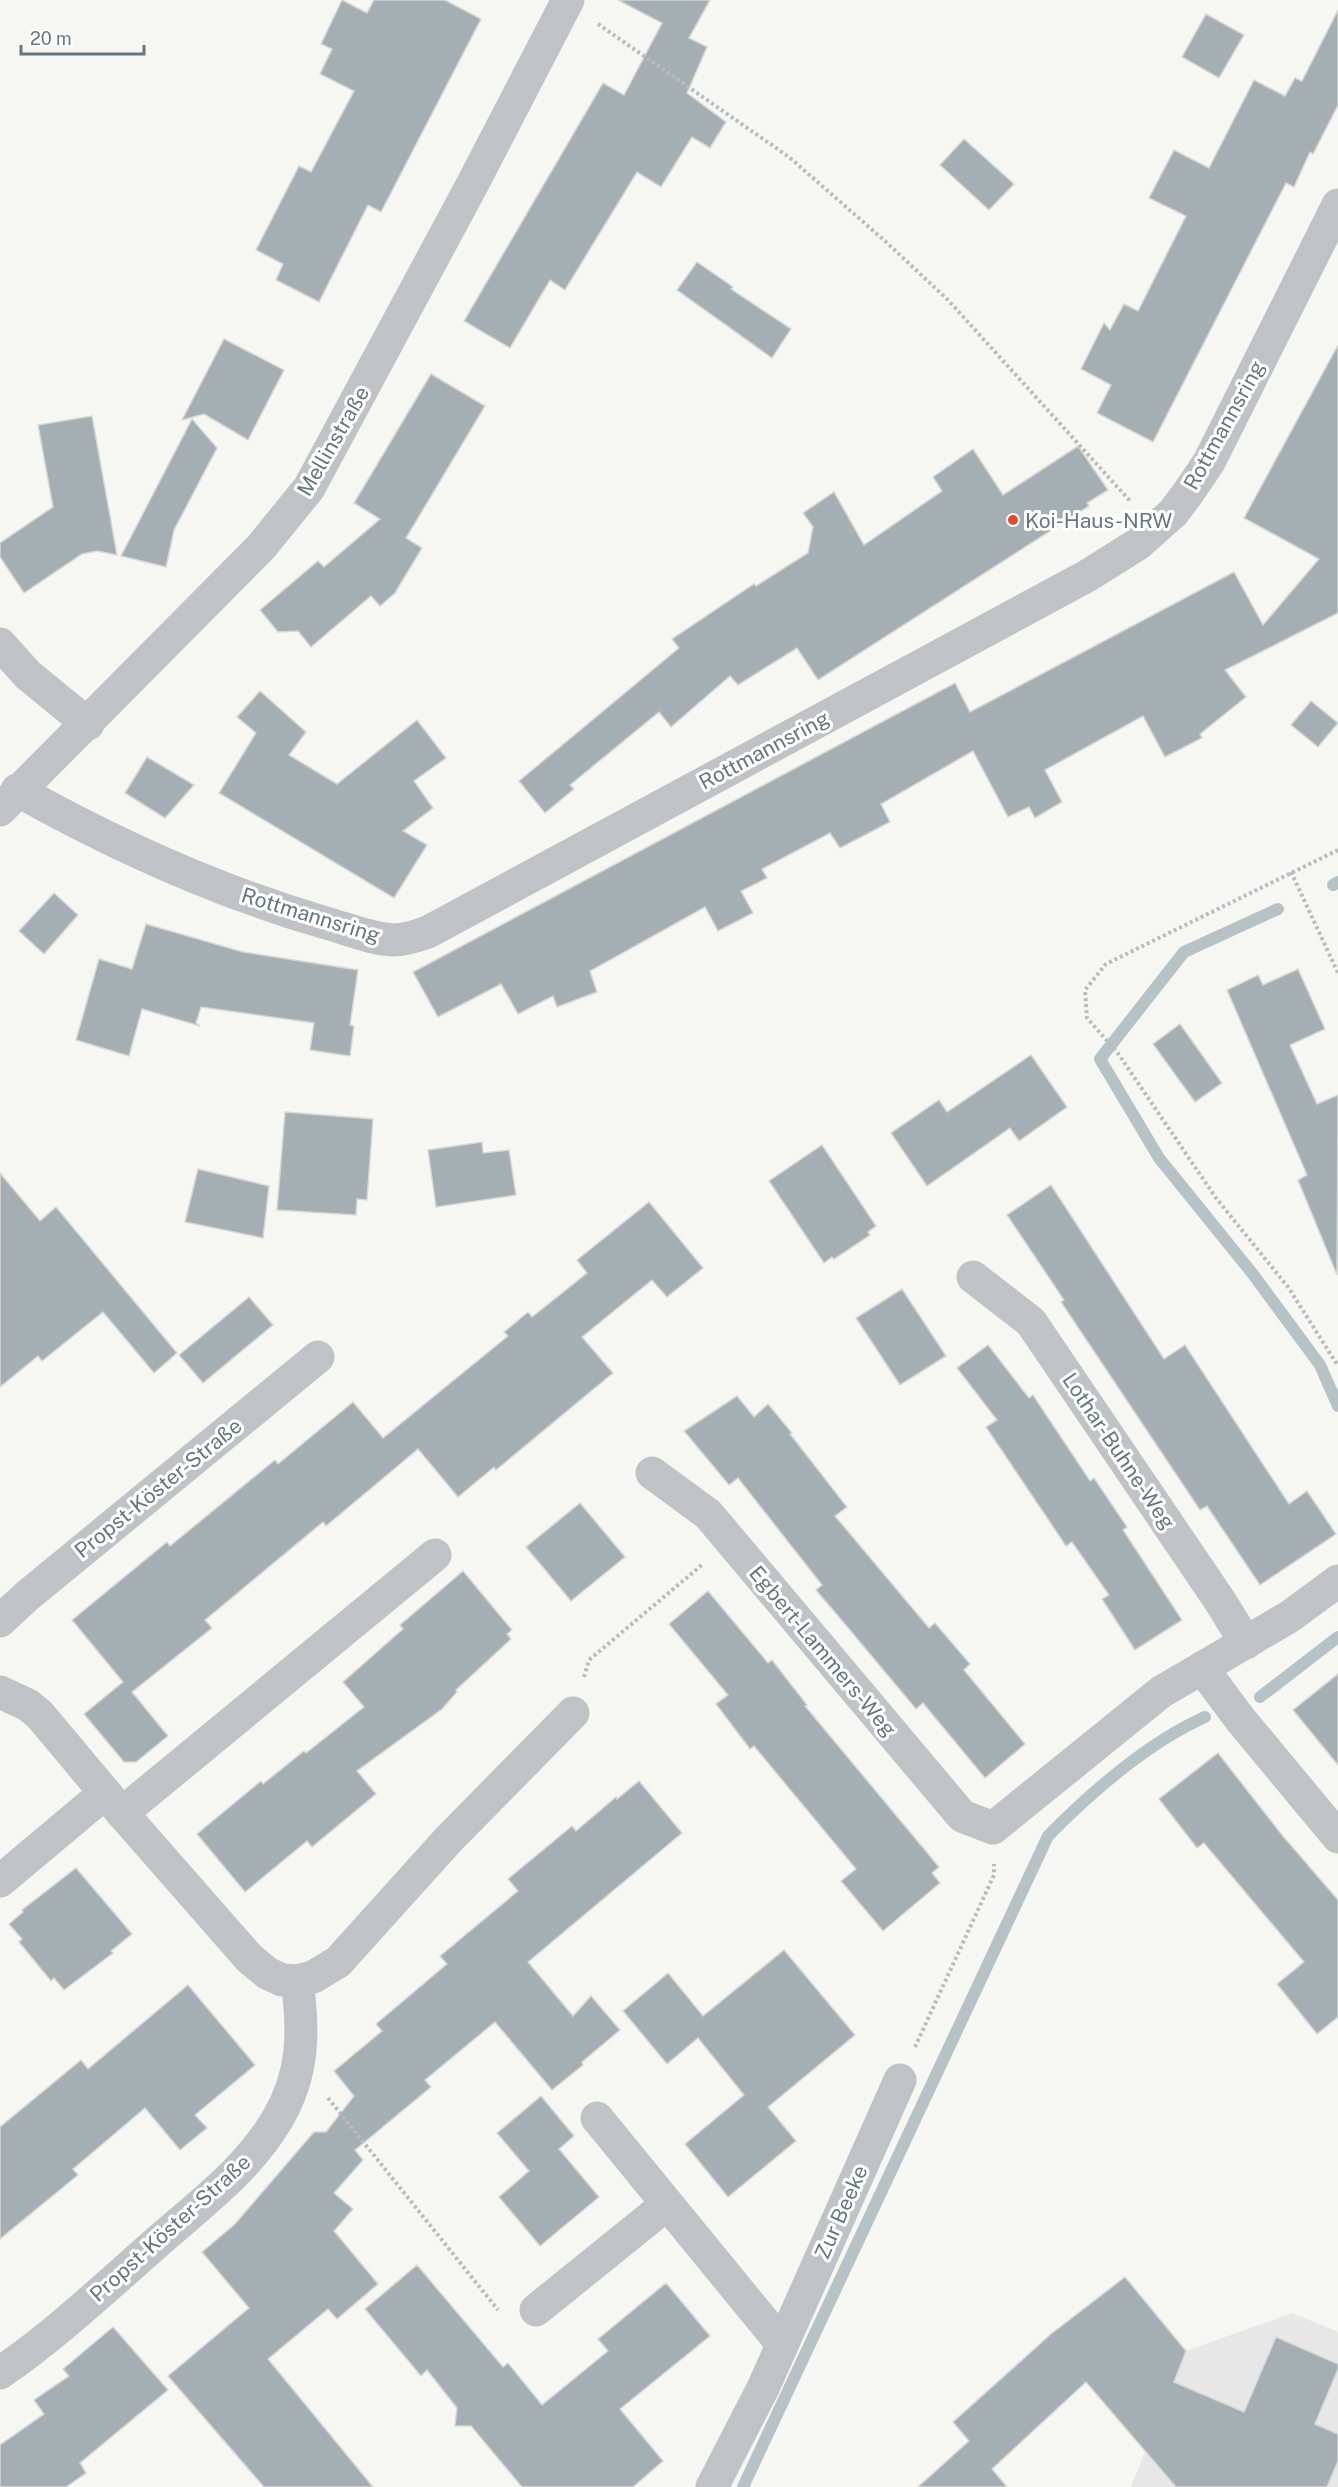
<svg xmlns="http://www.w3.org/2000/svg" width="1338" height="2487" font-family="'Public Sans',sans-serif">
<rect width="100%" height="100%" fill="#f6f6f2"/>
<path fill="#e6e7e6" d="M 1292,2313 L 1338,2332 L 1338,2487 L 1131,2487 L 1186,2351 Z"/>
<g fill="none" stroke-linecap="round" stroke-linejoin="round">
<g stroke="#b6c2c6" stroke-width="12">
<path d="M 1333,885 L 1338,882"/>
<path d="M 1278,909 L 1184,952 L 1100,1059 L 1159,1158 L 1252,1273 L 1320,1365 L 1338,1406"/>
<path d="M 1260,1697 L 1338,1637"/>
<path d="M 743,2487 L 1048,1836 C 1091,1792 1149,1742 1205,1717"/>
</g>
</g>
<g fill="#a5aeb3" stroke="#d7d7d5" stroke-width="1.5">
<path d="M 342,0 L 367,13 L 374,0 L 445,0 L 481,19 L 381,212 L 368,205 L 319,302 L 276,280 L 283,264 L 256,250 L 299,166 L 311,172 L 354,91 L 320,74 L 332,49 L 321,44 Z"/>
<path d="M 618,0 L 710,0 L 689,38 L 707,47 L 687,93 L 726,122 L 710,148 L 692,137 L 661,187 L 637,172 L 565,290 L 550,280 L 510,348 L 464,321 L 603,83 L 624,95 L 662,23 Z"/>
<path d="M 1338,10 L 1338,105 L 1313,154 L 1310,152 L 1294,187 L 1286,183 L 1153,442 L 1097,413 L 1111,385 L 1081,369 L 1104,323 L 1110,330 L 1124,304 L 1138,311 L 1186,216 L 1149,198 L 1174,150 L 1209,168 L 1254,80 L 1285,96 L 1295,78 L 1302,81 Z"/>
<path d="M 1206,14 L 1244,35 L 1219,78 L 1182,57 Z"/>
<path d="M 964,139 L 1014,184 L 989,210 L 940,165 Z"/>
<path d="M 697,262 L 733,287 L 731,289 L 791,329 L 772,358 L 677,290 Z"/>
<path d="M 224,339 L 284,370 L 248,440 L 204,414 L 182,420 Z"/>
<path d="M 1338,345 L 1338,613 L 1225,670 L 1246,697 L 1200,734 L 1202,738 L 1165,757 L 1143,716 L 1045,770 L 1062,802 L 1035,818 L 1029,807 L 1008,817 L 973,751 L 881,804 L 890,822 L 840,848 L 830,833 L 762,869 L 767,878 L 741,891 L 753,913 L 718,931 L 705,907 L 590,971 L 597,992 L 557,1007 L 553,996 L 518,1014 L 501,984 L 438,1017 L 413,972 L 955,683 L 970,712 L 1234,572 L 1263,625 L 1319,559 L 1244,518 Z"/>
<path d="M 431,374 L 485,406 L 406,538 L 422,548 L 395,593 L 380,606 L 371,596 L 311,647 L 298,631 L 278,632 L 260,610 L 318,561 L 324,567 L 380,519 L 354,503 Z"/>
<path d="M 92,416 L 117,555 L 97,551 L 82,554 L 24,593 L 0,557 L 0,543 L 53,507 L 38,425 Z"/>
<path d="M 192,419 L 217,448 L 174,530 L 166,567 L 121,556 Z"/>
<path d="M 1078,446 L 1108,490 L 1087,503 L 1089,506 L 818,680 L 797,648 L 738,685 L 730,676 L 671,727 L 659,712 L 570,785 L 574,789 L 545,813 L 519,781 L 679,648 L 672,639 L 754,584 L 756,586 L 808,553 L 813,527 L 803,513 L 834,492 L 864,545 L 942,491 L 933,477 L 973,449 L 1003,495 Z"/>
<path d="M 260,691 L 306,732 L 289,755 L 337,784 L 417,720 L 446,758 L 414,781 L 433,808 L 403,831 L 427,845 L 394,898 L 219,793 L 256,733 L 237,717 Z"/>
<path d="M 1311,701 L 1338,723 L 1318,747 L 1291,725 Z"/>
<path d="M 147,757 L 194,785 L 165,818 L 125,793 Z"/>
<path d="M 54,893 L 78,915 L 44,954 L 19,931 Z"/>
<path d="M 146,924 L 243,952 L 358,970 L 350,1025 L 354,1026 L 350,1056 L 310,1050 L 314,1023 L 201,1007 L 196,1023 L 200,1026 L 142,1009 L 129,1056 L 76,1040 L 99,959 L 132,969 Z"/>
<path d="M 1298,969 L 1325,1029 L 1290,1045 L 1317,1104 L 1338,1095 L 1337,1275 L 1298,1180 L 1307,1175 L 1227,990 L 1258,975 L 1263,985 Z"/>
<path d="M 1180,1024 L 1222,1083 L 1195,1102 L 1153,1044 Z"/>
<path d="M 1031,1055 L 1067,1107 L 1019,1141 L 1010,1128 L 927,1186 L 891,1133 L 939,1100 L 947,1112 Z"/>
<path d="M 285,1112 L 373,1119 L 367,1200 L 357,1199 L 356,1215 L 277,1210 Z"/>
<path d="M 482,1142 L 483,1153 L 509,1150 L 516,1195 L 436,1207 L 428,1150 Z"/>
<path d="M 822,1145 L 876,1226 L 868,1232 L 870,1235 L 834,1259 L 832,1257 L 824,1263 L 769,1181 Z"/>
<path d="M 198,1169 L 269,1186 L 263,1238 L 185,1222 Z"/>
<path d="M 0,1173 L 40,1221 L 56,1207 L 177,1353 L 154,1373 L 103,1312 L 42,1361 L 38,1356 L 0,1387 Z"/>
<path d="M 1051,1185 L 1164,1359 L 1185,1345 L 1289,1504 L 1307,1491 L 1336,1534 L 1260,1585 L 1207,1506 L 1200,1510 L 1061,1302 L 1064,1300 L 1007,1215 Z"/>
<path d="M 649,1202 L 703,1268 L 667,1297 L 652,1280 L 582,1337 L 613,1373 L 496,1470 L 494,1467 L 458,1497 L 418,1449 L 326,1526 L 323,1522 L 205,1620 L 212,1628 L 132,1692 L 168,1736 L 136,1762 L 124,1762 L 84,1714 L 123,1682 L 72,1620 L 167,1542 L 170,1546 L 275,1460 L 278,1464 L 353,1402 L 383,1438 L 508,1336 L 504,1332 L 528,1312 L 532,1317 L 587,1273 L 577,1260 Z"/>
<path d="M 902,1289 L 946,1356 L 900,1385 L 856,1318 Z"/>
<path d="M 249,1297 L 273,1325 L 203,1383 L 179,1355 Z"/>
<path d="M 988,1345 L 1029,1398 L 1033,1395 L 1090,1481 L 1094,1478 L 1127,1527 L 1123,1530 L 1182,1620 L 1135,1650 L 1102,1599 L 1109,1595 L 1072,1542 L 1066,1546 L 986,1427 L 997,1420 L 957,1368 Z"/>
<path d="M 737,1396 L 754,1417 L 768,1404 L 792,1433 L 790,1434 L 847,1507 L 835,1516 L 929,1628 L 935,1623 L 970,1664 L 964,1670 L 1025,1744 L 985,1778 L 923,1703 L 916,1709 L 839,1617 L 816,1590 L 822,1585 L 738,1478 L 729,1485 L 684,1431 Z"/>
<path d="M 580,1503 L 625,1557 L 571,1601 L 526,1547 Z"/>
<path d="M 463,1571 L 512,1630 L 507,1634 L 511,1639 L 456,1690 L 457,1692 L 442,1709 L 357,1771 L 376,1794 L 312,1847 L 307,1841 L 245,1892 L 197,1834 L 261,1781 L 263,1784 L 304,1751 L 306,1753 L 364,1707 L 343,1682 L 403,1629 L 400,1625 Z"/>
<path d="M 708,1591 L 768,1663 L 772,1660 L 807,1705 L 805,1706 L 939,1867 L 932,1873 L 940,1883 L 883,1931 L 841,1881 L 856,1869 L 754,1746 L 750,1749 L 716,1704 L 728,1695 L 669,1624 Z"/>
<path d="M 1338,1674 L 1338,1765 L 1293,1710 Z"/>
<path d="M 1218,1753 L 1282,1835 L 1338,1900 L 1338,2017 L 1317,2034 L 1277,1984 L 1304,1962 L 1204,1843 L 1197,1848 L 1159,1799 Z"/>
<path d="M 639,1781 L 682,1833 L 528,1962 L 573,2016 L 591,1996 L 620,2030 L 582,2062 L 583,2065 L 552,2090 L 495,2022 L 425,2080 L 431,2087 L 355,2150 L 363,2160 L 334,2193 L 353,2209 L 334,2231 L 378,2284 L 337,2319 L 328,2309 L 268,2359 L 373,2487 L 264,2487 L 168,2376 L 249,2308 L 202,2252 L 235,2224 L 314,2132 L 326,2132 L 354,2096 L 334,2071 L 382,2031 L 376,2024 L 447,1964 L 440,1956 L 518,1891 L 508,1879 L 572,1826 L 576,1831 L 616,1797 L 617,1799 Z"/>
<path d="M 76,1868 L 132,1934 L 111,1951 L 113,1953 L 64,1990 L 54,1978 L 51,1981 L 19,1942 L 22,1939 L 9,1924 L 23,1912 L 22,1910 Z"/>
<path d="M 784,1950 L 855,2035 L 768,2107 L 796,2141 L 728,2197 L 685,2144 L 744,2095 L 698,2038 L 667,2064 L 623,2011 L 668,1973 L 703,2016 Z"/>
<path d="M 188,1985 L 255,2065 L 195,2115 L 207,2128 L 180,2150 L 145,2108 L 73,2169 L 78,2175 L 0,2239 L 0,2127 L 81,2060 L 88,2069 Z"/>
<path d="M 541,2096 L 574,2136 L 559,2149 L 599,2197 L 540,2246 L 499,2197 L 529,2171 L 497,2133 Z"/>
<path d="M 417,2265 L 503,2367 L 508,2363 L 542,2405 L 608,2351 L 598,2339 L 666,2283 L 710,2336 L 620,2409 L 663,2461 L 633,2487 L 522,2487 L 471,2426 L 455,2426 L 457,2408 L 427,2370 L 421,2376 L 365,2309 Z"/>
<path d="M 1125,2277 L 1186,2351 L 1174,2382 L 1244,2412 L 1276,2337 L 1338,2364 L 1338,2369 L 1315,2424 L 1338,2434 L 1338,2461 L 1327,2487 L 1176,2487 L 1086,2382 L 992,2469 L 1007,2487 L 918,2487 L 969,2441 L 953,2422 L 1051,2334 Z"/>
<path d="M 113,2327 L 168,2390 L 80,2463 L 86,2473 L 66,2487 L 0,2487 L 0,2445 L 44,2414 L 34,2400 L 69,2376 L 63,2369 Z"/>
</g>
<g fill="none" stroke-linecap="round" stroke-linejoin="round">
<g stroke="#b9bcbe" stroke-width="4" stroke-dasharray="3 3" stroke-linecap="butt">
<path d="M 598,24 L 789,157 L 885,241 L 948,300 L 1131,502"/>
<path d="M 1338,850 L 1106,964 L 1085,990 L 1087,1018 L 1117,1052 L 1216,1198 L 1288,1287 L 1338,1366"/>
<path d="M 1291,872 L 1338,973"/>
<path d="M 584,1677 L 589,1660 L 703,1564"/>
<path d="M 915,2047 L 994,1875 L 994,1864"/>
<path d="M 328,2098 L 498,2310"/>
</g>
<g stroke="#bfc3c6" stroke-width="33">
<path d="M 0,644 L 28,675 L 88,724"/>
<path d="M 17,790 C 115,845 219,892 326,923 C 348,929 371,939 393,940 C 405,940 417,936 428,932 L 1087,576 L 1138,544 L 1173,513 L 1188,493 L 1209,462 L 1338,205"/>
<path d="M 0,810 L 261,547 L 309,488 L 472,185 L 568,0"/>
<path d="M 973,1277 L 1031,1322 L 1220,1601 L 1246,1643"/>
<path d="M 652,1473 L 708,1514 L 962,1816 L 993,1828 L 1161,1692 L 1289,1617 L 1338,1581"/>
<path d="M 0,1621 L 27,1596 L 318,1357"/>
<path d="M 1202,1668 L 1240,1719 L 1338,1837"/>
<path d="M 0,1692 L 28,1705 L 40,1715 L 122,1813 L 249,1958 L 267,1973 L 282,1980 L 297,1981 L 313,1977 L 338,1962 L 448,1840 L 573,1713"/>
<path d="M 122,1813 L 435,1555"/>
<path d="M 0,1881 L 105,1793"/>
<path d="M 597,2118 L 782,2344"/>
<path d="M 536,2310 L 666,2205"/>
<path d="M 0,2373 C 55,2335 104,2289 154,2245 C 199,2205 248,2170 278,2118 C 304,2074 304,2030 297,1981"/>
<path d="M 712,2487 L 763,2388 L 900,2080"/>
</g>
</g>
<circle fill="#dc4d2c" stroke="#fff" stroke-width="2" cx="1013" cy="520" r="6"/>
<g text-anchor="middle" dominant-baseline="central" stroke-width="6" stroke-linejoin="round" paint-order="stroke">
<g font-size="21" fill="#667782" stroke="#fff">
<text transform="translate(1224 425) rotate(-61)">Rottmannsring</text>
<text transform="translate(333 441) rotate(-60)">Mellinstraße</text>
<text transform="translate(764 750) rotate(-28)">Rottmannsring</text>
<text transform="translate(311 915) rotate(17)">Rottmannsring</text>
<text transform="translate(1119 1451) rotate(56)">Lothar-Buhne-Weg</text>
<text transform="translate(158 1488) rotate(-39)">Propst-Köster-Straße</text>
<text transform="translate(823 1651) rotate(50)">Egbert-Lammers-Weg</text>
<text transform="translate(841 2212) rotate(-66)">Zur Beeke</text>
<text transform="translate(170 2228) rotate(-42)">Propst-Köster-Straße</text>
</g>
<g font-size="21" fill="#667782" stroke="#fff" text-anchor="start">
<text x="1025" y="520">Koi-Haus-NRW</text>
</g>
</g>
<path d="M21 45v9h123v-9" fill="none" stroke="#667782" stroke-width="3"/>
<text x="30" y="45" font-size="18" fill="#667782" stroke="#ffffff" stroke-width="4.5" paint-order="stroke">20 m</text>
</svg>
